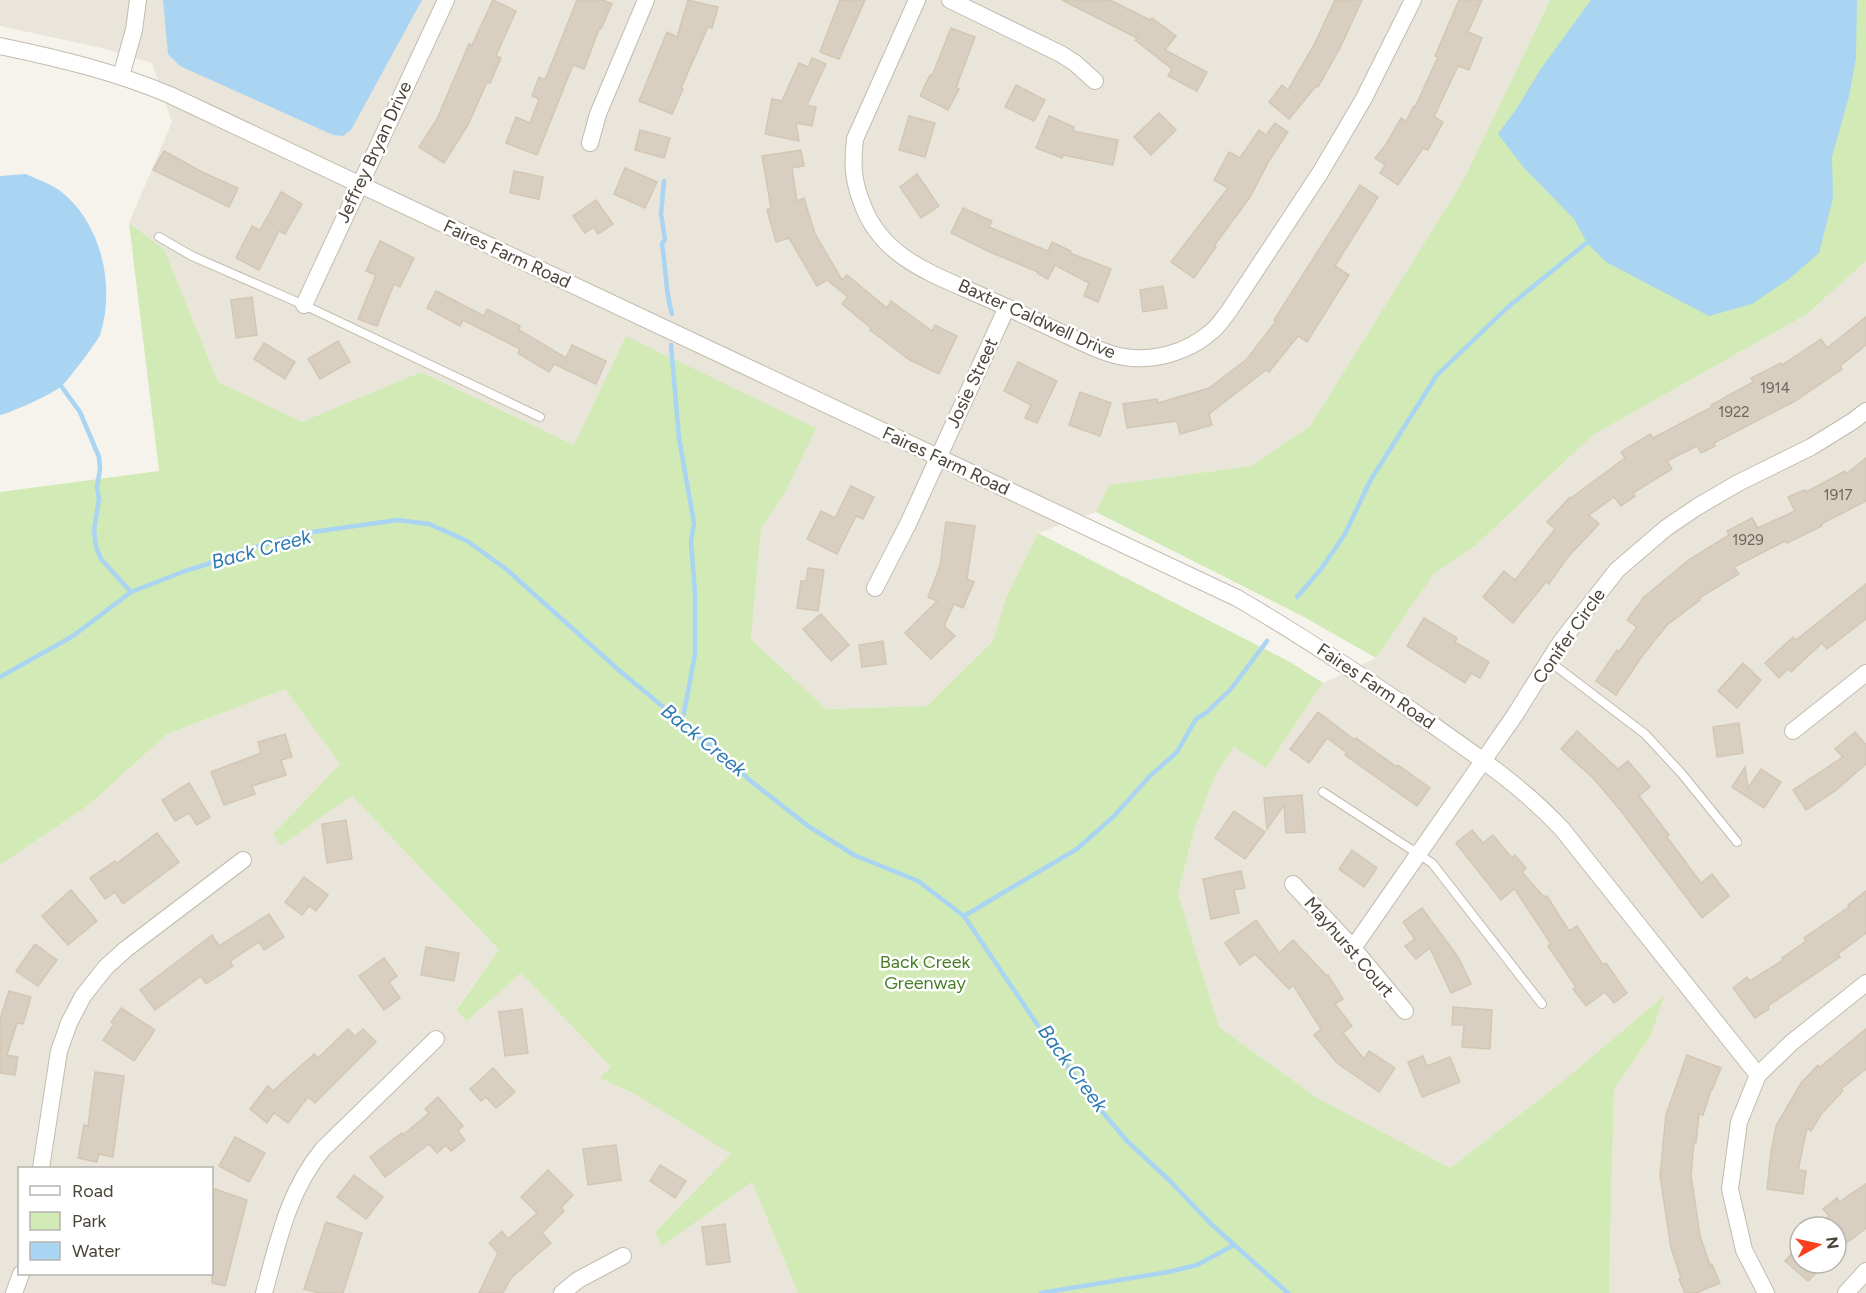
<svg xmlns="http://www.w3.org/2000/svg" width="1866" height="1293" font-family="Figtree,sans-serif">
<rect width="100%" height="100%" fill="#f6f3ec"/>
<g fill="#eae5da" fill-rule="evenodd">
<path d="M 0,0 L 1550,0 L 1463,181 L 1310,426 L 1251,466 L 1109,485 L 1096,512 L 1038,533 L 1006,598 L 993,641 L 927,706 L 826,709 L 751,639 L 761,529 L 786,491 L 815,428 L 574,446 L 421,372 L 302,423 L 218,382 L 164,249 L 129,223 L 172,122 L 152,63 L 102,48 L 0,26 Z"/>
<path d="M 1866,261 L 1866,1293 L 1609,1293 L 1614,1089 L 1650,1037 L 1664,996 L 1562,1082 L 1450,1168 L 1327,1106 L 1219,1027 L 1178,894 L 1195,827 L 1216,774 L 1234,747 L 1266,768 L 1323,683 L 1376,658 L 1433,575 L 1476,545 L 1593,435 L 1807,314 ZM 1800,1227 L 1836,1227 L 1836,1263 L 1800,1263 Z"/>
<path d="M 285,689 L 340,764 L 273,834 L 281,844 L 352,796 L 499,950 L 456,1009 L 467,1021 L 521,973 L 611,1067 L 599,1078 L 635,1094 L 732,1154 L 655,1232 L 663,1245 L 752,1182 L 798,1293 L 0,1293 L 0,865 L 90,804 L 167,734 ZM 20,1168 L 212,1168 L 212,1274 L 20,1274 Z"/>
</g>
<g fill="#d2eab5">
<path d="M 1550,0 L 1866,0 L 1866,261 L 1807,314 L 1593,435 L 1476,545 L 1433,575 L 1376,658 L 1304,617 L 1096,512 L 1109,485 L 1251,466 L 1310,426 L 1463,181 Z"/>
<path d="M 129,223 L 164,249 L 218,382 L 302,422 L 421,372 L 574,445 L 626,336 L 816,428 L 786,491 L 761,529 L 751,639 L 826,709 L 927,706 L 993,641 L 1006,598 L 1038,533 L 1290,662 L 1323,683 L 1266,768 L 1234,747 L 1216,774 L 1195,827 L 1178,894 L 1219,1027 L 1317,1098 L 1450,1168 L 1562,1082 L 1665,995 L 1650,1037 L 1614,1089 L 1609,1293 L 798,1293 L 752,1182 L 662,1246 L 655,1232 L 731,1154 L 635,1094 L 599,1078 L 611,1067 L 521,973 L 467,1021 L 456,1010 L 499,950 L 352,796 L 281,845 L 273,834 L 340,764 L 285,689 L 167,734 L 90,804 L 0,865 L 0,492 L 159,471 Z"/>
</g>
<g fill="#a9d4f2">
<path d="M 163,0 L 422,0 L 351,130 L 343,136 L 333,135 L 180,66 L 168,54 Z"/>
<path d="M 1591,0 L 1857,0 L 1856,58 L 1849,96 L 1832,157 L 1833,198 L 1819,253 L 1789,279 L 1752,304 L 1709,316 L 1606,262 L 1587,243 L 1574,219 L 1524,168 L 1498,134 L 1517,108 L 1540,70 Z"/>
<path d="M 26,174 C 36,179 49,183 59,190 C 101,221 116,286 100,335 C 97,342 68,380 62,386 C 54,393 11,413 0,415 L 0,176 Z"/>
</g>
<g fill="none" stroke-linecap="round" stroke-linejoin="round">
<g stroke="#a9d4f2" stroke-width="4.5">
<path d="M 664,181 L 661,214 L 665,239 L 662,244 C 666,267 665,291 672,314"/>
<path d="M 671,345 L 679,438 L 694,523 L 691,541 L 695,594 L 695,654 L 682,723"/>
<path d="M 59,383 L 80,412 L 99,457 L 100,469 L 97,487 L 99,499 L 94,530 L 96,547 L 101,559 L 131,592"/>
<path d="M 1297,597 L 1321,569 L 1345,534 L 1370,481 L 1437,375 L 1508,307 L 1590,240"/>
<path d="M 0,677 L 73,636 L 131,592 L 185,571 L 208,564 L 224,556 L 283,539 L 299,537 L 305,533 L 398,520 L 429,524 L 467,541 L 506,569 L 621,672 L 741,771 L 747,778 L 808,826 L 854,855 L 918,881 L 964,916 L 1047,1039 L 1095,1103 L 1127,1141 L 1170,1181 L 1211,1224 L 1288,1293"/>
<path d="M 964,916 L 1077,849 L 1114,816 L 1150,776 L 1177,752 L 1196,719 L 1207,712 L 1231,689 L 1267,641"/>
<path d="M 1041,1293 L 1168,1272 L 1197,1265 L 1234,1245"/>
</g>
</g>
<g fill="#d8cfc1" stroke="#d3c7b4" stroke-width="1.5">
<path d="M 493,0 L 516,11 L 496,56 L 501,58 L 490,83 L 487,82 L 468,125 L 444,163 L 419,147 L 437,119 L 469,44 L 472,45 Z"/>
<path d="M 577,0 L 603,0 L 612,4 L 601,29 L 599,29 L 584,69 L 573,65 L 537,155 L 506,143 L 516,117 L 530,123 L 539,99 L 532,96 L 539,77 L 545,80 Z"/>
<path d="M 688,0 L 718,7 L 712,28 L 708,27 L 681,88 L 683,89 L 672,114 L 639,101 L 667,32 L 677,37 Z"/>
<path d="M 840,0 L 865,0 L 839,59 L 820,52 Z"/>
<path d="M 1062,0 L 1110,0 L 1150,20 L 1152,18 L 1176,36 L 1165,50 L 1207,72 L 1197,91 L 1168,76 L 1172,69 L 1135,40 L 1137,38 Z"/>
<path d="M 1335,0 L 1362,0 L 1341,46 L 1318,87 L 1316,86 L 1289,119 L 1269,102 L 1282,85 L 1288,90 L 1314,45 Z"/>
<path d="M 1459,0 L 1482,0 L 1468,32 L 1482,38 L 1469,70 L 1458,66 L 1434,117 L 1443,122 L 1428,150 L 1423,148 L 1398,185 L 1380,173 L 1385,165 L 1375,158 L 1385,146 L 1401,118 L 1406,121 L 1414,106 L 1415,107 L 1438,57 L 1435,56 Z"/>
<path d="M 951,28 L 975,37 L 956,88 L 959,89 L 948,110 L 920,96 L 930,75 L 932,76 Z"/>
<path d="M 812,58 L 826,64 L 807,105 L 816,107 L 812,126 L 796,123 L 799,141 L 765,134 L 772,99 L 782,101 L 799,63 L 808,67 Z"/>
<path d="M 1016,85 L 1045,100 L 1034,121 L 1005,107 Z"/>
<path d="M 1159,113 L 1176,130 L 1151,155 L 1134,137 Z"/>
<path d="M 909,116 L 935,123 L 925,157 L 899,150 Z"/>
<path d="M 1049,116 L 1074,127 L 1073,131 L 1118,140 L 1113,165 L 1063,155 L 1062,158 L 1036,148 Z"/>
<path d="M 1275,123 L 1288,132 L 1269,161 L 1250,197 L 1214,246 L 1216,247 L 1194,278 L 1171,262 L 1228,188 L 1214,180 L 1229,152 L 1240,158 L 1259,130 L 1266,135 Z"/>
<path d="M 640,130 L 670,138 L 664,158 L 635,150 Z"/>
<path d="M 801,150 L 804,166 L 792,168 L 797,201 L 804,198 L 815,234 L 842,280 L 847,275 L 887,308 L 891,301 L 932,331 L 935,325 L 957,336 L 939,374 L 910,360 L 870,330 L 871,328 L 842,304 L 848,297 L 827,280 L 817,286 L 789,238 L 776,242 L 767,210 L 771,208 L 762,156 Z"/>
<path d="M 164,151 L 202,172 L 238,188 L 229,207 L 153,170 Z"/>
<path d="M 625,168 L 657,182 L 645,208 L 614,194 Z"/>
<path d="M 514,171 L 543,177 L 539,199 L 510,193 Z"/>
<path d="M 917,174 L 939,206 L 921,218 L 900,187 Z"/>
<path d="M 1360,185 L 1378,197 L 1335,266 L 1349,275 L 1307,342 L 1298,336 L 1269,372 L 1266,370 L 1209,414 L 1212,425 L 1180,434 L 1177,421 L 1127,428 L 1123,404 L 1157,399 L 1158,403 L 1209,388 L 1247,359 L 1276,321 L 1274,320 Z"/>
<path d="M 281,192 L 302,204 L 285,234 L 279,231 L 259,270 L 236,258 L 252,226 L 260,230 Z"/>
<path d="M 596,200 L 613,224 L 598,234 L 594,227 L 585,233 L 573,216 Z"/>
<path d="M 963,208 L 992,221 L 989,227 L 1048,251 L 1052,242 L 1071,251 L 1070,253 L 1111,269 L 1098,302 L 1084,296 L 1089,283 L 1055,265 L 1048,279 L 1037,273 L 1038,272 L 990,252 L 951,233 Z"/>
<path d="M 380,241 L 414,258 L 400,287 L 394,284 L 377,326 L 358,319 L 376,275 L 366,271 Z"/>
<path d="M 1163,286 L 1167,308 L 1143,312 L 1140,290 Z"/>
<path d="M 436,291 L 484,316 L 487,309 L 520,326 L 519,330 L 566,358 L 572,345 L 606,361 L 596,384 L 554,364 L 549,372 L 518,353 L 520,349 L 463,320 L 460,326 L 427,308 Z"/>
<path d="M 252,297 L 257,335 L 236,338 L 231,300 Z"/>
<path d="M 1866,317 L 1866,345 L 1840,366 L 1842,369 L 1795,401 L 1714,443 L 1715,446 L 1701,453 L 1697,446 L 1667,461 L 1672,469 L 1633,493 L 1635,496 L 1621,506 L 1614,497 L 1589,515 L 1599,524 L 1567,558 L 1549,584 L 1546,582 L 1513,623 L 1483,597 L 1504,571 L 1515,580 L 1555,529 L 1547,522 L 1570,497 L 1571,498 L 1625,458 L 1621,452 L 1650,434 L 1653,438 L 1712,407 L 1711,405 L 1753,382 L 1751,378 L 1781,363 L 1782,365 L 1821,339 L 1827,348 Z"/>
<path d="M 338,341 L 350,362 L 320,379 L 308,359 Z"/>
<path d="M 264,343 L 295,362 L 285,379 L 254,359 Z"/>
<path d="M 1018,362 L 1057,381 L 1037,423 L 1025,418 L 1031,405 L 1004,391 Z"/>
<path d="M 1080,392 L 1111,403 L 1100,436 L 1069,425 Z"/>
<path d="M 1866,458 L 1866,501 L 1821,524 L 1822,526 L 1787,543 L 1785,541 L 1734,567 L 1739,574 L 1699,598 L 1700,600 L 1667,625 L 1643,655 L 1616,695 L 1596,681 L 1617,650 L 1619,652 L 1637,627 L 1627,620 L 1644,597 L 1690,559 L 1729,535 L 1727,531 L 1752,518 L 1758,528 L 1795,511 L 1788,497 L 1805,490 L 1806,492 L 1845,471 L 1846,474 Z"/>
<path d="M 851,486 L 874,497 L 863,519 L 856,516 L 837,554 L 807,539 L 821,511 L 835,518 Z"/>
<path d="M 946,522 L 975,526 L 967,579 L 974,582 L 963,608 L 954,604 L 944,626 L 955,636 L 931,659 L 905,633 L 937,601 L 928,597 L 940,566 Z"/>
<path d="M 808,568 L 824,570 L 818,611 L 797,608 L 801,581 L 806,581 Z"/>
<path d="M 1866,584 L 1866,619 L 1857,626 L 1827,649 L 1822,643 L 1791,672 L 1788,669 L 1779,678 L 1765,663 L 1793,637 L 1796,640 Z"/>
<path d="M 821,614 L 849,645 L 831,661 L 803,629 Z"/>
<path d="M 1424,618 L 1457,638 L 1455,642 L 1489,662 L 1480,678 L 1471,673 L 1465,683 L 1407,646 Z"/>
<path d="M 883,641 L 886,664 L 862,667 L 859,645 Z"/>
<path d="M 1743,663 L 1761,680 L 1737,708 L 1718,691 Z"/>
<path d="M 1318,712 L 1355,740 L 1356,738 L 1397,767 L 1398,765 L 1430,788 L 1417,806 L 1345,755 L 1347,753 L 1327,738 L 1309,763 L 1290,749 Z"/>
<path d="M 1739,723 L 1743,753 L 1717,757 L 1713,727 Z"/>
<path d="M 1577,731 L 1618,769 L 1628,761 L 1650,787 L 1639,796 L 1669,835 L 1667,837 L 1701,883 L 1712,874 L 1729,896 L 1702,918 L 1621,811 L 1593,778 L 1561,749 Z"/>
<path d="M 1855,732 L 1866,745 L 1866,764 L 1835,791 L 1806,810 L 1793,790 L 1843,757 L 1835,749 Z"/>
<path d="M 285,734 L 292,757 L 281,760 L 286,775 L 252,786 L 255,794 L 224,805 L 211,772 L 261,753 L 258,742 Z"/>
<path d="M 1745,767 L 1748,788 L 1761,769 L 1781,782 L 1764,808 L 1732,787 Z"/>
<path d="M 189,783 L 210,817 L 197,825 L 189,813 L 175,821 L 162,800 Z"/>
<path d="M 1302,795 L 1305,832 L 1286,833 L 1284,805 L 1267,829 L 1264,798 Z"/>
<path d="M 1234,811 L 1265,832 L 1245,859 L 1215,838 Z"/>
<path d="M 346,820 L 352,859 L 327,863 L 322,824 Z"/>
<path d="M 1472,830 L 1483,843 L 1493,835 L 1512,858 L 1515,855 L 1526,868 L 1522,872 L 1544,897 L 1547,896 L 1569,931 L 1577,926 L 1603,965 L 1606,963 L 1627,993 L 1614,1003 L 1605,992 L 1586,1006 L 1573,989 L 1576,987 L 1548,946 L 1551,944 L 1516,891 L 1514,889 L 1501,900 L 1456,843 Z"/>
<path d="M 157,833 L 179,862 L 123,904 L 115,892 L 105,899 L 90,878 L 115,861 L 116,864 Z"/>
<path d="M 1352,850 L 1377,868 L 1364,887 L 1339,869 Z"/>
<path d="M 1241,871 L 1245,888 L 1234,890 L 1239,913 L 1211,919 L 1203,879 Z"/>
<path d="M 304,877 L 328,895 L 316,911 L 309,906 L 302,915 L 285,902 Z"/>
<path d="M 71,890 L 97,921 L 68,945 L 42,916 Z"/>
<path d="M 1866,891 L 1866,933 L 1838,954 L 1840,957 L 1768,1006 L 1769,1009 L 1755,1018 L 1733,988 L 1747,977 L 1750,981 L 1783,960 L 1782,958 L 1806,941 L 1804,938 L 1849,907 L 1848,905 Z"/>
<path d="M 1422,908 L 1458,957 L 1471,984 L 1451,993 L 1430,948 L 1416,959 L 1405,946 L 1415,939 L 1403,922 Z"/>
<path d="M 269,914 L 284,937 L 264,950 L 259,942 L 230,961 L 233,966 L 206,984 L 201,976 L 155,1010 L 140,990 L 212,935 L 219,946 Z"/>
<path d="M 1256,920 L 1279,953 L 1293,940 L 1327,976 L 1328,975 L 1343,999 L 1335,1004 L 1352,1026 L 1343,1033 L 1364,1059 L 1369,1051 L 1395,1068 L 1379,1092 L 1337,1063 L 1314,1035 L 1321,1029 L 1293,985 L 1289,989 L 1255,954 L 1240,965 L 1225,943 Z"/>
<path d="M 35,944 L 57,960 L 38,986 L 16,971 Z"/>
<path d="M 426,947 L 459,953 L 454,981 L 421,975 Z"/>
<path d="M 384,958 L 397,976 L 389,982 L 400,998 L 384,1010 L 359,976 Z"/>
<path d="M 9,991 L 31,997 L 23,1024 L 17,1023 L 7,1055 L 18,1057 L 15,1075 L 0,1073 L 0,1019 Z"/>
<path d="M 1453,1007 L 1492,1010 L 1490,1049 L 1462,1047 L 1464,1025 L 1452,1025 Z"/>
<path d="M 121,1008 L 155,1030 L 134,1061 L 103,1040 L 114,1024 L 111,1022 Z"/>
<path d="M 522,1009 L 528,1053 L 505,1056 L 499,1012 Z"/>
<path d="M 348,1029 L 355,1036 L 363,1029 L 376,1042 L 315,1103 L 308,1097 L 288,1123 L 274,1113 L 267,1123 L 250,1109 L 268,1086 L 273,1091 L 314,1054 L 318,1058 Z"/>
<path d="M 1866,1029 L 1866,1069 L 1841,1089 L 1843,1091 L 1822,1113 L 1811,1131 L 1807,1128 L 1798,1170 L 1806,1171 L 1803,1194 L 1767,1189 L 1771,1152 L 1776,1126 L 1801,1083 L 1818,1065 L 1820,1067 Z"/>
<path d="M 1687,1055 L 1721,1068 L 1712,1090 L 1711,1090 L 1703,1115 L 1699,1114 L 1696,1143 L 1694,1143 L 1691,1175 L 1700,1236 L 1710,1265 L 1712,1264 L 1720,1283 L 1696,1293 L 1685,1293 L 1679,1279 L 1681,1278 L 1671,1248 L 1660,1176 L 1666,1115 Z"/>
<path d="M 1423,1056 L 1427,1066 L 1450,1057 L 1460,1082 L 1422,1097 L 1408,1062 Z"/>
<path d="M 493,1068 L 515,1092 L 496,1108 L 486,1097 L 481,1101 L 470,1089 Z"/>
<path d="M 95,1072 L 124,1076 L 113,1157 L 99,1154 L 97,1162 L 78,1158 L 84,1125 L 88,1126 Z"/>
<path d="M 438,1097 L 463,1126 L 458,1131 L 465,1140 L 451,1151 L 446,1145 L 437,1153 L 429,1144 L 385,1177 L 370,1157 L 402,1133 L 403,1135 L 429,1113 L 425,1109 Z"/>
<path d="M 235,1137 L 265,1153 L 249,1182 L 219,1166 Z"/>
<path d="M 616,1145 L 621,1180 L 588,1185 L 583,1149 Z"/>
<path d="M 660,1165 L 686,1181 L 675,1198 L 650,1181 Z"/>
<path d="M 548,1170 L 573,1195 L 561,1208 L 564,1211 L 542,1233 L 551,1243 L 511,1278 L 503,1293 L 479,1293 L 498,1253 L 489,1243 L 502,1231 L 508,1239 L 537,1213 L 521,1197 Z"/>
<path d="M 354,1175 L 383,1197 L 366,1219 L 337,1197 Z"/>
<path d="M 1866,1184 L 1866,1228 L 1836,1251 L 1836,1227 L 1816,1227 L 1829,1216 L 1823,1209 L 1837,1198 L 1839,1202 Z"/>
<path d="M 215,1189 L 247,1200 L 225,1286 L 212,1283 L 212,1198 Z"/>
<path d="M 326,1222 L 362,1233 L 343,1293 L 319,1293 L 304,1289 Z"/>
<path d="M 725,1224 L 730,1262 L 707,1265 L 702,1227 Z"/>
<path d="M 1800,1244 L 1800,1263 L 1811,1263 L 1819,1270 L 1808,1281 L 1785,1261 Z"/>
</g>
<g fill="none" stroke-linecap="round" stroke-linejoin="round">
<g stroke="#c2bbae" stroke-width="10">
<g id="lane">
<path d="M 159,237 L 192,256 L 304,305 L 540,417"/>
<path d="M 1549,661 L 1645,734 L 1682,774 L 1737,842"/>
<path d="M 1323,792 L 1432,863 L 1542,1004"/>
</g>
</g>
<g stroke="#c2bbae" stroke-width="18">
<g id="street">
<path d="M 917,0 L 855,139 C 852,166 853,181 863,206 C 884,260 936,275 984,297 C 1022,314 1059,332 1097,349 C 1105,352 1115,356 1124,357 C 1154,362 1188,352 1211,332 C 1218,327 1223,318 1229,311 L 1320,173 L 1363,100 L 1413,0"/>
<path d="M 950,0 L 1061,54 L 1075,63 L 1095,81"/>
<path d="M 0,46 C 58,58 116,72 170,95 L 1237,598 C 1304,637 1367,679 1430,723 C 1477,756 1523,787 1562,829 L 1758,1075"/>
<path d="M 121,76 L 134,30 L 138,0"/>
<path d="M 590,143 L 598,114 L 646,0"/>
<path d="M 304,305 L 446,0"/>
<path d="M 875,588 L 908,524 L 1007,307"/>
<path d="M 1793,731 L 1866,673"/>
<path d="M 1293,884 L 1353,948 L 1405,1011"/>
<path d="M 1353,948 L 1515,715 L 1560,643 L 1617,570 L 1666,528 L 1697,507 L 1738,483 L 1811,447 L 1853,421 L 1866,411"/>
<path d="M 41,1168 L 59,1051 L 69,1023 L 83,996 L 106,967 L 126,949 L 243,860"/>
<path d="M 14,1293 L 21,1274"/>
<path d="M 264,1293 C 278,1242 288,1191 323,1149 L 436,1039"/>
<path d="M 562,1293 L 578,1280 L 623,1256"/>
<path d="M 1766,1293 L 1744,1250 L 1730,1189 L 1739,1122 L 1758,1075 L 1791,1043 L 1866,983"/>
<path d="M 1846,1293 L 1866,1271"/>
</g>
</g>
<use href="#lane" stroke="#fff" stroke-width="8"/>
<use href="#street" stroke="#fff" stroke-width="16"/>
</g>
<g text-anchor="middle" dominant-baseline="central" stroke-width="5" stroke-linejoin="round" paint-order="stroke">
<g font-size="15" fill="#6e675b">
<text x="1775" y="388">1914</text>
<text x="1734" y="412">1922</text>
<text x="1838" y="495">1917</text>
<text x="1748" y="540">1929</text>
</g>
<g font-size="18" fill="#4b4439" stroke="#fff">
<text transform="translate(374 152) rotate(-65)">Jeffrey Bryan Drive</text>
<text transform="translate(507 254) rotate(25)">Faires Farm Road</text>
<text transform="translate(1037 319) rotate(24)">Baxter Caldwell Drive</text>
<text transform="translate(972 383) rotate(-65)">Josie Street</text>
<text transform="translate(946 461) rotate(25)">Faires Farm Road</text>
<text transform="translate(1569 636) rotate(-55)">Conifer Circle</text>
<text transform="translate(1376 686) rotate(34)">Faires Farm Road</text>
<text transform="translate(1349 947) rotate(49)">Mayhurst Court</text>
</g>
<g font-size="18" fill="#4a7f2a" stroke="#fff">
<text x="925" y="962">Back Creek<tspan x="925" dy="21">Greenway</tspan></text>
</g>
<g font-size="20" font-style="italic" fill="#2e7ab2" stroke="#fff">
<text transform="translate(261 549) rotate(-15)">Back Creek</text>
<text transform="translate(704 740) rotate(39)">Back Creek</text>
<text transform="translate(1073 1068) rotate(54)">Back Creek</text>
</g>
</g>
<rect x="18" y="1167" width="195" height="108" fill="#ffffff" stroke="#b7b4b0" stroke-width="1.5"/>
<rect x="30" y="1186" width="30" height="9" fill="#ffffff" stroke="#b7b4b0" stroke-width="1.5"/>
<text x="72" y="1197" font-size="18" fill="#4b4439">Road</text>
<rect x="30" y="1212" width="30" height="18" fill="#d2eab5" stroke="#b7b4b0" stroke-width="1.5"/>
<text x="72" y="1227" font-size="18" fill="#4b4439">Park</text>
<rect x="30" y="1242" width="30" height="18" fill="#a9d4f2" stroke="#b7b4b0" stroke-width="1.5"/>
<text x="72" y="1257" font-size="18" fill="#4b4439">Water</text>
<g transform="translate(1818 1245) rotate(82)"><circle r="28" fill="#ffffff" stroke="#b7b4b0" stroke-width="1.5"/>
<path d="M0-4.5L10 22L0 15L-10 22Z" fill="#fc3f1d"/>
<text y="-9" font-size="16" font-weight="bold" text-anchor="middle" fill="#4b4439">N</text>
</g>
</svg>
